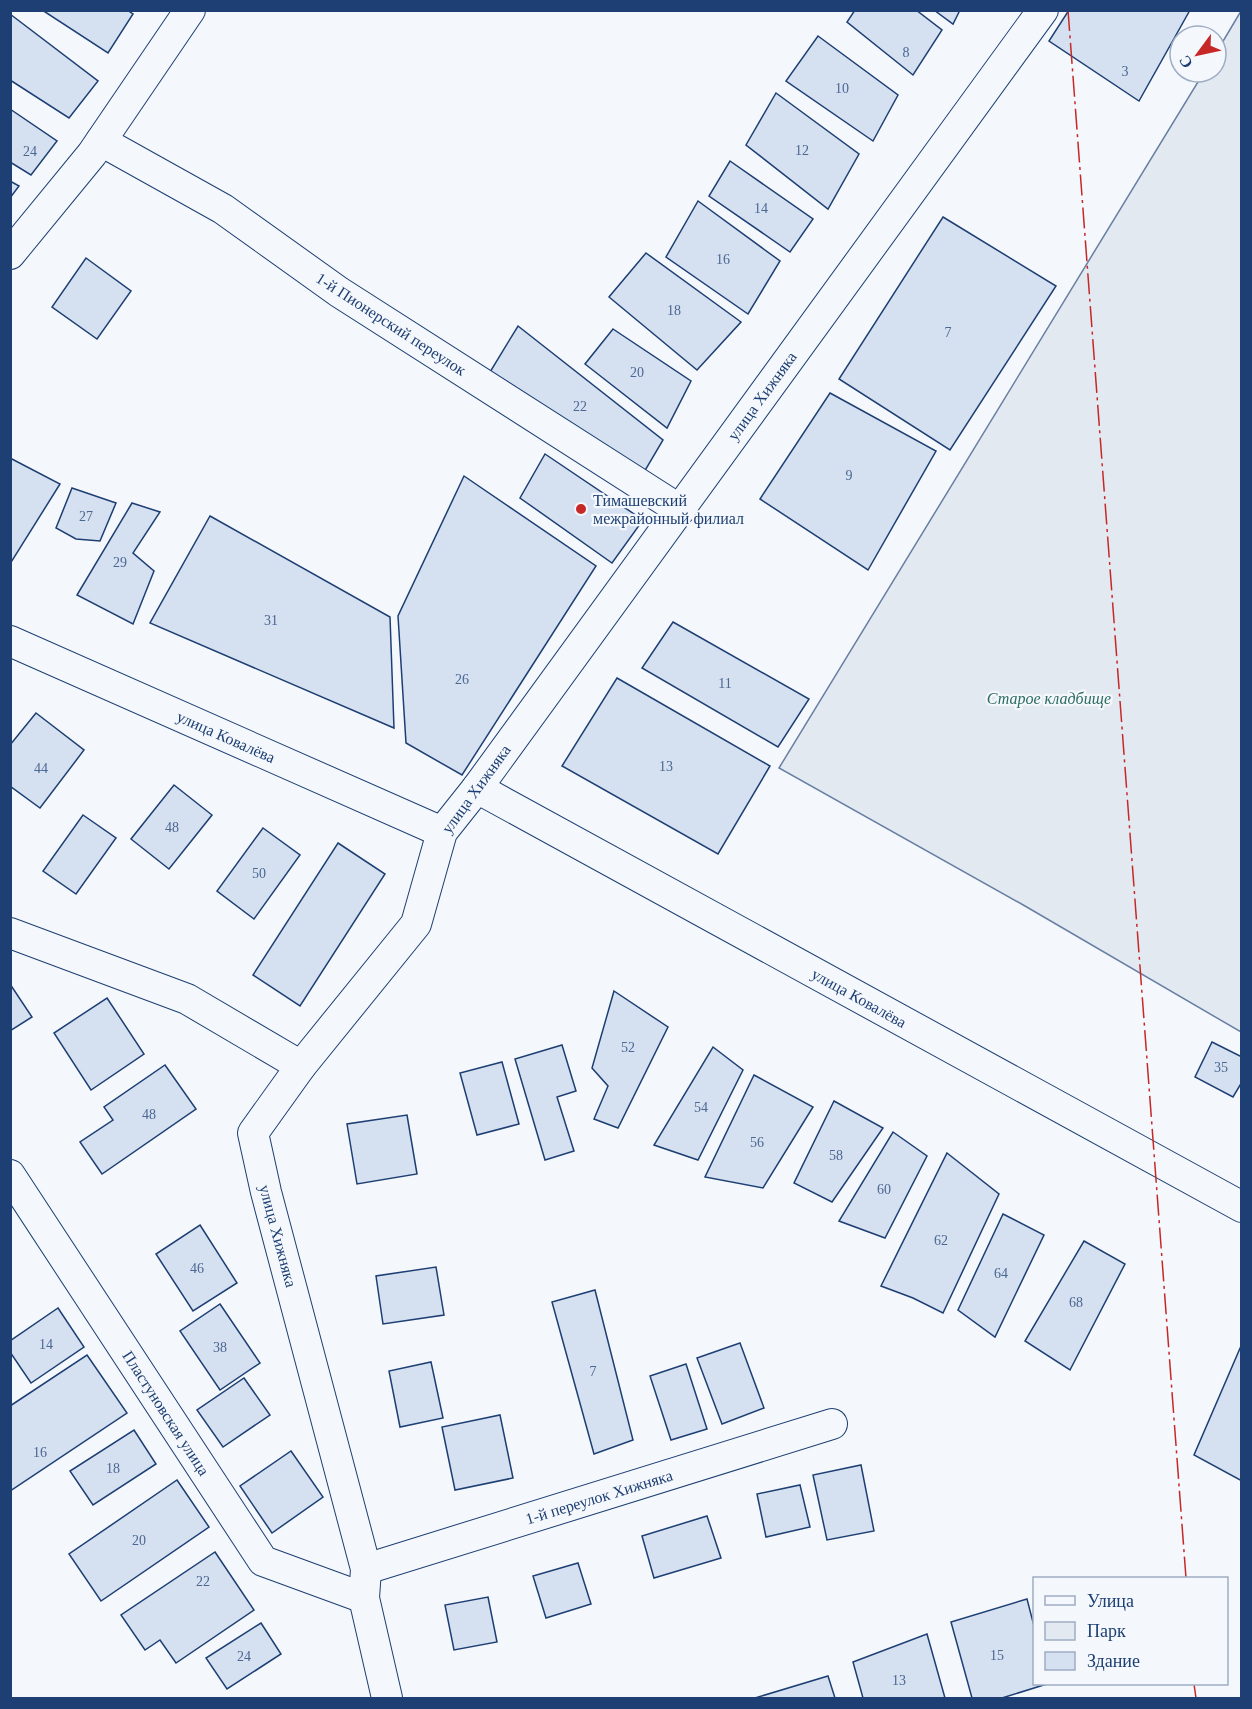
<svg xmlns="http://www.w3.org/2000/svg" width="1252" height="1709" font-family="'Times New Roman',serif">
<rect width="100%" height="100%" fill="#f4f7fb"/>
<path fill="#e3e9f0" stroke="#687fa3" stroke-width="1.5" d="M 1241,11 L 1241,1032 L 1025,906 L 779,768 L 1204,72 L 1216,72 L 1216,53 Z"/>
<g fill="#d5e0f0" stroke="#1d3f73" stroke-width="1.5">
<path d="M 42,10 L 127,10 L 133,14 L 108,53 Z"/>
<path d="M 855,10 L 916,10 L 942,30 L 913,75 L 847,22 Z"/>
<path d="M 934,10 L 960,10 L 953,24 Z"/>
<path d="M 1069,10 L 1190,10 L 1139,101 L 1049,41 Z"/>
<path d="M 10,14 L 98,81 L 69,118 L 10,80 Z"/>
<path d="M 818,36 L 898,95 L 873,141 L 786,81 Z"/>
<path d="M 776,93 L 859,154 L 828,209 L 746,145 Z"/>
<path d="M 10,109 L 57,141 L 31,175 L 10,162 Z"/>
<path d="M 730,161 L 813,219 L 790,252 L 709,196 Z"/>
<path d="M 10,181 L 19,186 L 10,198 Z"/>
<path d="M 698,201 L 780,261 L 748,314 L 666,257 Z"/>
<path d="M 943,217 L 1056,286 L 950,450 L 839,379 Z"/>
<path d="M 646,253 L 741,322 L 697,370 L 609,297 Z"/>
<path d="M 86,258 L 131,291 L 97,339 L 52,307 Z"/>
<path d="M 518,326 L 663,440 L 643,474 L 490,372 Z"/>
<path d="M 613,329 L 691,381 L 667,428 L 585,364 Z"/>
<path d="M 830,393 L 936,451 L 868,570 L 760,499 Z"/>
<path d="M 545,454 L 643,520 L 612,563 L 520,498 Z"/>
<path d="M 10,458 L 60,484 L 10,564 Z"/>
<path d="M 464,476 L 596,566 L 462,775 L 406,743 L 398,616 Z"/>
<path d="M 72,488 L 116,503 L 100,541 L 76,539 L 56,528 Z"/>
<path d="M 132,503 L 160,512 L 133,553 L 154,571 L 133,624 L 77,595 Z"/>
<path d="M 210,516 L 390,617 L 394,728 L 150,623 Z"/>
<path d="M 673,622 L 809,699 L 778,747 L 642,668 Z"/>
<path d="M 617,678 L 770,766 L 718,854 L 562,766 Z"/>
<path d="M 36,713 L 84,750 L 40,808 L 10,786 L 10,745 Z"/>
<path d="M 174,785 L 212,815 L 169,869 L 131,839 Z"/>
<path d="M 83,815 L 116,838 L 76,894 L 43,871 Z"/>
<path d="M 263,828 L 300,855 L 254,919 L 217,891 Z"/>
<path d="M 338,843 L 385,874 L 300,1006 L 253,975 Z"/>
<path d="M 10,984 L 32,1017 L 10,1031 Z"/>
<path d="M 614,991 L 668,1027 L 618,1128 L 594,1119 L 608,1086 L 592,1068 Z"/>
<path d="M 107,998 L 144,1054 L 91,1090 L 54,1033 Z"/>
<path d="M 1212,1042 L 1242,1057 L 1242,1082 L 1233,1097 L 1195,1077 Z"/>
<path d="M 562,1045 L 576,1091 L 557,1097 L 574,1151 L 545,1160 L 515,1059 Z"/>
<path d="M 713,1047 L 743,1070 L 698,1160 L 654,1145 Z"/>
<path d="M 502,1062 L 519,1124 L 477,1135 L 460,1073 Z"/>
<path d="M 165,1065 L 196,1109 L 102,1174 L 80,1142 L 113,1120 L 104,1107 Z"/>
<path d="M 754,1075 L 813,1107 L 763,1188 L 705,1177 Z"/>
<path d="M 834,1101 L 883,1128 L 832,1202 L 794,1183 Z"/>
<path d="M 407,1115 L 417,1174 L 357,1184 L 347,1124 Z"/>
<path d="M 893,1132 L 927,1156 L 885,1238 L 839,1221 Z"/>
<path d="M 947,1153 L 999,1194 L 943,1313 L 913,1298 L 881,1286 Z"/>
<path d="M 1003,1214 L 1044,1235 L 995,1337 L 958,1310 Z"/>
<path d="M 200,1225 L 237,1283 L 193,1311 L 156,1254 Z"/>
<path d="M 1084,1241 L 1125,1264 L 1070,1370 L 1025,1341 Z"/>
<path d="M 436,1267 L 444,1315 L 383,1324 L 376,1276 Z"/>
<path d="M 595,1290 L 633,1440 L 594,1454 L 552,1302 Z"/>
<path d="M 220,1304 L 260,1363 L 220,1390 L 180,1331 Z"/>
<path d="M 58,1308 L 84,1347 L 31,1383 L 10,1352 L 10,1341 Z"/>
<path d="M 740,1343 L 764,1408 L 722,1424 L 697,1358 Z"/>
<path d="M 1241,1346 L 1242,1346 L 1242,1481 L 1194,1455 Z"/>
<path d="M 87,1355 L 127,1413 L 10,1491 L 10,1406 Z"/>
<path d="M 431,1362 L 443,1418 L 400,1427 L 389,1371 Z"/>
<path d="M 686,1364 L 707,1429 L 671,1440 L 650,1376 Z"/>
<path d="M 244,1378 L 270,1415 L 223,1447 L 197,1410 Z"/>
<path d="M 500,1415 L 513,1478 L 455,1490 L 442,1427 Z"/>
<path d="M 134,1430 L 156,1464 L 93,1505 L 70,1471 Z"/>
<path d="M 291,1451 L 323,1497 L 272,1533 L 240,1486 Z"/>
<path d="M 861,1465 L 874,1531 L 827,1540 L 813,1475 Z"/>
<path d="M 177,1480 L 209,1527 L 101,1601 L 69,1554 Z"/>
<path d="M 800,1485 L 810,1527 L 766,1537 L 757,1494 Z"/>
<path d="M 707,1516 L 721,1558 L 654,1578 L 642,1536 Z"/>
<path d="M 215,1552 L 254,1610 L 176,1663 L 160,1640 L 145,1650 L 121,1615 Z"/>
<path d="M 578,1563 L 591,1604 L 546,1618 L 533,1576 Z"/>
<path d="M 488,1597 L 497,1642 L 454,1650 L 445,1605 Z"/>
<path d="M 1027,1599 L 1034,1626 L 1034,1684 L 1047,1684 L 1002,1698 L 972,1698 L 951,1622 Z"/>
<path d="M 261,1623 L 281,1654 L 227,1689 L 206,1658 Z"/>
<path d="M 927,1634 L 945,1698 L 863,1698 L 853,1662 Z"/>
<path d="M 828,1676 L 835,1698 L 755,1698 Z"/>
</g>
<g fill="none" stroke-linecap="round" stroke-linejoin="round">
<g stroke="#1d3f73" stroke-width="32">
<g id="street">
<path d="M 101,141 L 223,209 L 339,292 L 680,510"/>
<path d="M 10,254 L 92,154 L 190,10"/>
<path d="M 10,641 L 442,832"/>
<path d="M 477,788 L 1242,1207"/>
<path d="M 10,933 L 187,999 L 301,1066"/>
<path d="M 10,1175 L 263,1561 L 364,1598"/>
<path d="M 366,1569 L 832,1424"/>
<path d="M 387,1698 L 364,1598 L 366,1569 L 266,1192 L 253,1133 L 301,1066 L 416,924 L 442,832 L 477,788 L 1043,10"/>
</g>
</g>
<use href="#street" stroke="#f4f7fb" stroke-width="30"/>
<g stroke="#c62828" stroke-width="1.5" stroke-dasharray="21 4.5 3 4.5" stroke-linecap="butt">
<path d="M 1068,10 L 1186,1578"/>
<path d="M 1194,1684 L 1196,1698"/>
</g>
</g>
<circle fill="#c62828" stroke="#f4f7fb" stroke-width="2" cx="581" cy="509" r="6"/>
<g text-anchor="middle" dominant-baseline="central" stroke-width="4.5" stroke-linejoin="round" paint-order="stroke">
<g font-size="14" fill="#4b6792">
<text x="906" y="52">8</text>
<text x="1125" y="71">3</text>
<text x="842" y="88">10</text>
<text x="802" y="150">12</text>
<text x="30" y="151">24</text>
<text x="761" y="208">14</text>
<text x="723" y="259">16</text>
<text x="674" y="310">18</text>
<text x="948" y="332">7</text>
<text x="637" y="372">20</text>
<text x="580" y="406">22</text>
<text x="849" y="475">9</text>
<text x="86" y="516">27</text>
<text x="120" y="562">29</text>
<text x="271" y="620">31</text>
<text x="462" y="679">26</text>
<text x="725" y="683">11</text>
<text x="666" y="766">13</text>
<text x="41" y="768">44</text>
<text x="172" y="827">48</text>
<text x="259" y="873">50</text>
<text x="628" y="1047">52</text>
<text x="1221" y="1067">35</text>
<text x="701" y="1107">54</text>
<text x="149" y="1114">48</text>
<text x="757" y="1142">56</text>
<text x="836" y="1155">58</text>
<text x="884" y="1189">60</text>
<text x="941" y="1240">62</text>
<text x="197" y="1268">46</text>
<text x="1001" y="1273">64</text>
<text x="1076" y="1302">68</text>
<text x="46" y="1344">14</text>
<text x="220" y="1347">38</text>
<text x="593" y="1371">7</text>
<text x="40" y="1452">16</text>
<text x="113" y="1468">18</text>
<text x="139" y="1540">20</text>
<text x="203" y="1581">22</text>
<text x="997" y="1655">15</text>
<text x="244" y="1656">24</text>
<text x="899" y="1680">13</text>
</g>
<g font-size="16" fill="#1d3f73" stroke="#f4f7fb">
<text transform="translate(391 324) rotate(33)">1-й Пионерский переулок</text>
<text transform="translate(762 396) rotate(-54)">улица Хижняка</text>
<text transform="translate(226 737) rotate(24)">улица Ковалёва</text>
<text transform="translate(476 789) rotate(-54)">улица Хижняка</text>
<text transform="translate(859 998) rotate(29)">улица Ковалёва</text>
<text transform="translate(278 1236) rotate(75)">улица Хижняка</text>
<text transform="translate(166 1413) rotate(57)">Пластуновская улица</text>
<text transform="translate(599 1497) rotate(-17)">1-й переулок Хижняка</text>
</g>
<g font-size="16" fill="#1d3f73" stroke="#f4f7fb" text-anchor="start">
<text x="593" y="500">Тимашевский<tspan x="593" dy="18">межрайонный филиал</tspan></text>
</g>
<g font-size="16" font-style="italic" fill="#2c6c60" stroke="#f4f7fb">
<text x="1049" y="698">Старое кладбище</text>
</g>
</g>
<rect width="1252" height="1709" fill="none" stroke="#1d3f73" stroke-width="24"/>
<rect x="1033" y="1577" width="195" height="108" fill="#f4f7fb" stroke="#9eadc5" stroke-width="1.5"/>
<rect x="1045" y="1596" width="30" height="9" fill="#f4f7fb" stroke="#9eadc5" stroke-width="1.5"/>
<text x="1087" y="1607" font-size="18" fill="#1d3f73">Улица</text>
<rect x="1045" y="1622" width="30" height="18" fill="#e3e9f0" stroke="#9eadc5" stroke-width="1.5"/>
<text x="1087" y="1637" font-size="18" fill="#1d3f73">Парк</text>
<rect x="1045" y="1652" width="30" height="18" fill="#d5e0f0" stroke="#9eadc5" stroke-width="1.5"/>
<text x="1087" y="1667" font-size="18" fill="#1d3f73">Здание</text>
<g transform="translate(1198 54) rotate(237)"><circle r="28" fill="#f4f7fb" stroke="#9eadc5" stroke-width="1.5"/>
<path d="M0-4.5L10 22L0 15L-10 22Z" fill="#c62828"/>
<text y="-9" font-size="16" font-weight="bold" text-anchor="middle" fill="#1d3f73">С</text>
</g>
</svg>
